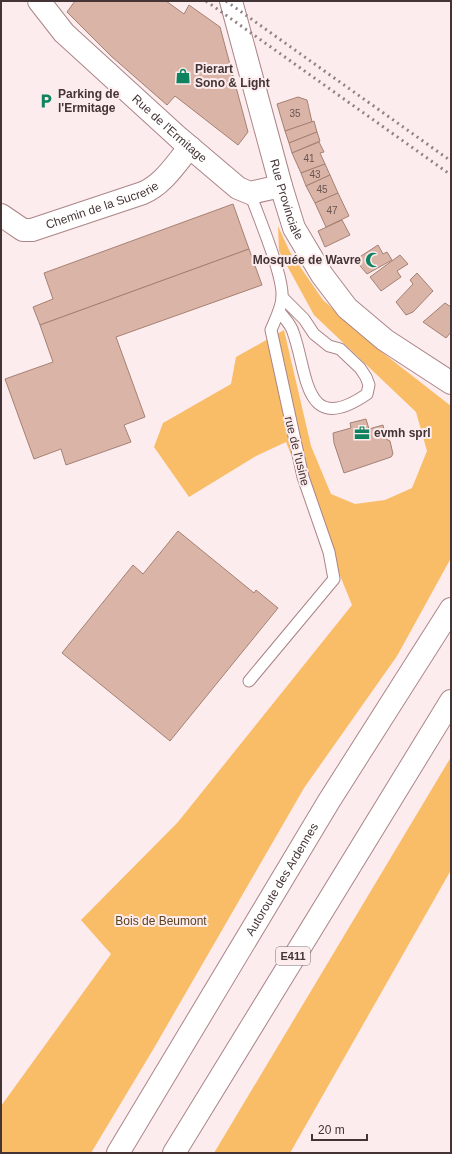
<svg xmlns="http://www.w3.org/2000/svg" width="452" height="1154" font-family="Arial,sans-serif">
<rect width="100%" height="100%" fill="#fdeced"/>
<g fill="#f9bc67">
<path d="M 278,226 L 290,252 L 323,300 L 383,353 L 451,406 L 451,558 L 397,656 L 304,788 L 154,1048 L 91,1153 L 1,1153 L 1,1106 L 111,954 L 81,920 L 178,822 L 352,605 L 286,442 L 256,456 L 189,497 L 154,447 L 163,423 L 231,384 L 236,357 L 284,330 L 311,446 L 331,494 L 355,504 L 385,500 L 412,488 L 427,451 L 416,412 L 314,315 L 279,251 Z"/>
<path d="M 451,757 L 451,870 L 290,1153 L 214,1153 Z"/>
</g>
<g fill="#dab5a7" stroke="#a48173">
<path d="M 75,1 L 166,1 L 184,14 L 189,5 L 220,27 L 248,132 L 238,145 L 175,96 L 167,105 L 111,56 L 67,12 Z"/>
<path d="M 298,97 L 307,100 L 312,122 L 285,131 L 277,104 Z"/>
<path d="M 314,121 L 317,132 L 289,143 L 285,131 Z"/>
<path d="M 317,132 L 320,141 L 292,153 L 289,143 Z"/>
<path d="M 319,142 L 324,152 L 320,153 L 325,164 L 301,173 L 292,153 Z"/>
<path d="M 325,164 L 330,175 L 306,186 L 301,173 Z"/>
<path d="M 330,175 L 338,193 L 315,203 L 306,186 Z"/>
<path d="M 338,193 L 349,216 L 326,227 L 315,203 Z"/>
<path d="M 233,204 L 249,249 L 40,325 L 33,307 L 53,299 L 44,273 Z"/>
<path d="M 342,220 L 350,235 L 325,247 L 318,231 Z"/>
<path d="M 378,245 L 383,254 L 387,252 L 392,260 L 367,274 L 355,260 Z"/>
<path d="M 249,249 L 262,285 L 116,337 L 145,417 L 124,425 L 131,442 L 66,465 L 61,449 L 34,459 L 5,379 L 53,362 L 40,325 Z"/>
<path d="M 400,255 L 408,264 L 397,271 L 401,277 L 381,291 L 370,277 Z"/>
<path d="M 417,273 L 433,291 L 413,312 L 406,315 L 396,302 L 413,284 L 410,280 Z"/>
<path d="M 445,303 L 451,307 L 451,332 L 446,338 L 423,322 Z"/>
<path d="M 366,419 L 369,429 L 383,425 L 386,439 L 390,441 L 393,454 L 391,457 L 344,473 L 334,443 L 333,433 L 351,428 L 350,423 Z"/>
<path d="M 178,531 L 254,593 L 256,590 L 278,608 L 170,741 L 62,653 L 133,565 L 143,574 Z"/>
</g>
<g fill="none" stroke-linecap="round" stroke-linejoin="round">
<g stroke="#ab8588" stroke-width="13">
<g id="lane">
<path d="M 279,311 C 283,317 291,324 293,332 C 308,372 303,438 367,394 L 369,385 L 366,377 L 360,368 L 340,349 L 329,346 L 314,334 L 304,319 L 282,297"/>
<path d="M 249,681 L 334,579 L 329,552 L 303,477 L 271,330 C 275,320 281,309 282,298 C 284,276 258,216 250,193"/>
</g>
</g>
<g stroke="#ab8588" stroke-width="24">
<g id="street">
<path id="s1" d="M 1,215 L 23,230 L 32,230 L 143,193 C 164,184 176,163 190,147"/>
</g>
</g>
<g stroke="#ab8588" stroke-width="24">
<g id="secondary">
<path id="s2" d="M 39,1 L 64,33 L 179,138 L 238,188 L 250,193 L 281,186"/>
<path id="s3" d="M 231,1 L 281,186 L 294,228 L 322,275 L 347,308 L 385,340 L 451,383"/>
</g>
</g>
<g stroke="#ab8588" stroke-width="24">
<g id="highway">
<path id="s4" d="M 118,1153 L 329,801 L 451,609"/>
<path d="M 174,1153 L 451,701"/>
</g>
</g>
<use href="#lane" stroke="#fff" stroke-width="11"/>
<use href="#street" stroke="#fff" stroke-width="22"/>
<use href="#secondary" stroke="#fff" stroke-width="22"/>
<use href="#highway" stroke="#fff" stroke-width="22"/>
<g stroke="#928283" stroke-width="3" stroke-dasharray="2 4" stroke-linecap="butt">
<path d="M 206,1 L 451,175"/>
<path d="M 226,1 L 451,161"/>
</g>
</g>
<defs>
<g id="shop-bare" transform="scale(1.2)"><path d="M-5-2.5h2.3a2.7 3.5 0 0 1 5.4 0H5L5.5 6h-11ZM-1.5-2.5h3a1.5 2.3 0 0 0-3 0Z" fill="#0f8260" stroke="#fdeced" stroke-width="2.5" paint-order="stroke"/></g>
<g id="parking-bare" transform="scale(1.2)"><path d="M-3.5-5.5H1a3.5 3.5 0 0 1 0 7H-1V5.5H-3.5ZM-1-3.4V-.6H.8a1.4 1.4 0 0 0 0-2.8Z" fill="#0f8260" stroke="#fdeced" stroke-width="2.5" paint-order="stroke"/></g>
<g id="mosque-bare" transform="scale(1.2)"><path d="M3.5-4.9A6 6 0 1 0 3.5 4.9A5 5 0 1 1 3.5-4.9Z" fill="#0f8260" stroke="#fdeced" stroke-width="2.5" paint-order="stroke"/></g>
<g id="office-bare" transform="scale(1.2)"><path d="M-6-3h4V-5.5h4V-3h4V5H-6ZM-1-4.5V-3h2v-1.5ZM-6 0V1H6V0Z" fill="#0f8260" stroke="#fdeced" stroke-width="2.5" paint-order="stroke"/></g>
</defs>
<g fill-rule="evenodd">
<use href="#shop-bare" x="183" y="76"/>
<use href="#parking-bare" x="46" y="101"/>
<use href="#mosque-bare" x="373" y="260"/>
<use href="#office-bare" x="362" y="433"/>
</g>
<g text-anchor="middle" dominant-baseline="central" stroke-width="4" stroke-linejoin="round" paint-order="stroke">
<g font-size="10" fill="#6a5452">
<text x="295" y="113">35</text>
<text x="309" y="158">41</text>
<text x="315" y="174">43</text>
<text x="322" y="189">45</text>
<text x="332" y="210">47</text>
</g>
<rect fill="#fdeced" stroke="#7c6b6c" stroke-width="1" x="276" y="947" width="34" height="18" rx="3"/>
<g font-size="11" font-weight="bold" fill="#443435">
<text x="293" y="956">E411</text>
</g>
<g font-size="12" font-weight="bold" fill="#443435" stroke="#fdeced" text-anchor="start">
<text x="195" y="69">Pierart<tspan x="195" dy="14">Sono &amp; Light</tspan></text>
<text x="58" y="94">Parking de<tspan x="58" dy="14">l'Ermitage</tspan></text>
<text x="361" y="260" text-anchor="end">Mosquée de Wavre</text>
<text x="374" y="433">evmh sprl</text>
</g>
<g font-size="12" fill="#443435" stroke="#fdeced">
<text stroke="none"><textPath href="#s2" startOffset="183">Rue de l'Ermitage</textPath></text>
<text stroke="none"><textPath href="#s3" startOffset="206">Rue Provinciale</textPath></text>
<text stroke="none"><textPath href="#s1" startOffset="110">Chemin de la Sucrerie</textPath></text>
<text transform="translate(297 451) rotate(76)">rue de l'usine</text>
<text stroke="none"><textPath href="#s4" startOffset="319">Autoroute des Ardennes</textPath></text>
</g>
<g font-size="12" fill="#5b421e" stroke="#fdeced">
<text x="161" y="921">Bois de Beumont</text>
</g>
</g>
<rect width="452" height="1154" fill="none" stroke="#443435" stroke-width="4"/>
<path d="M312 1134v6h55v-6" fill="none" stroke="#443435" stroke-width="2"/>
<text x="318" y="1134" font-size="12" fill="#443435" stroke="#fdeced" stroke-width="3" paint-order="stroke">20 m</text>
</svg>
